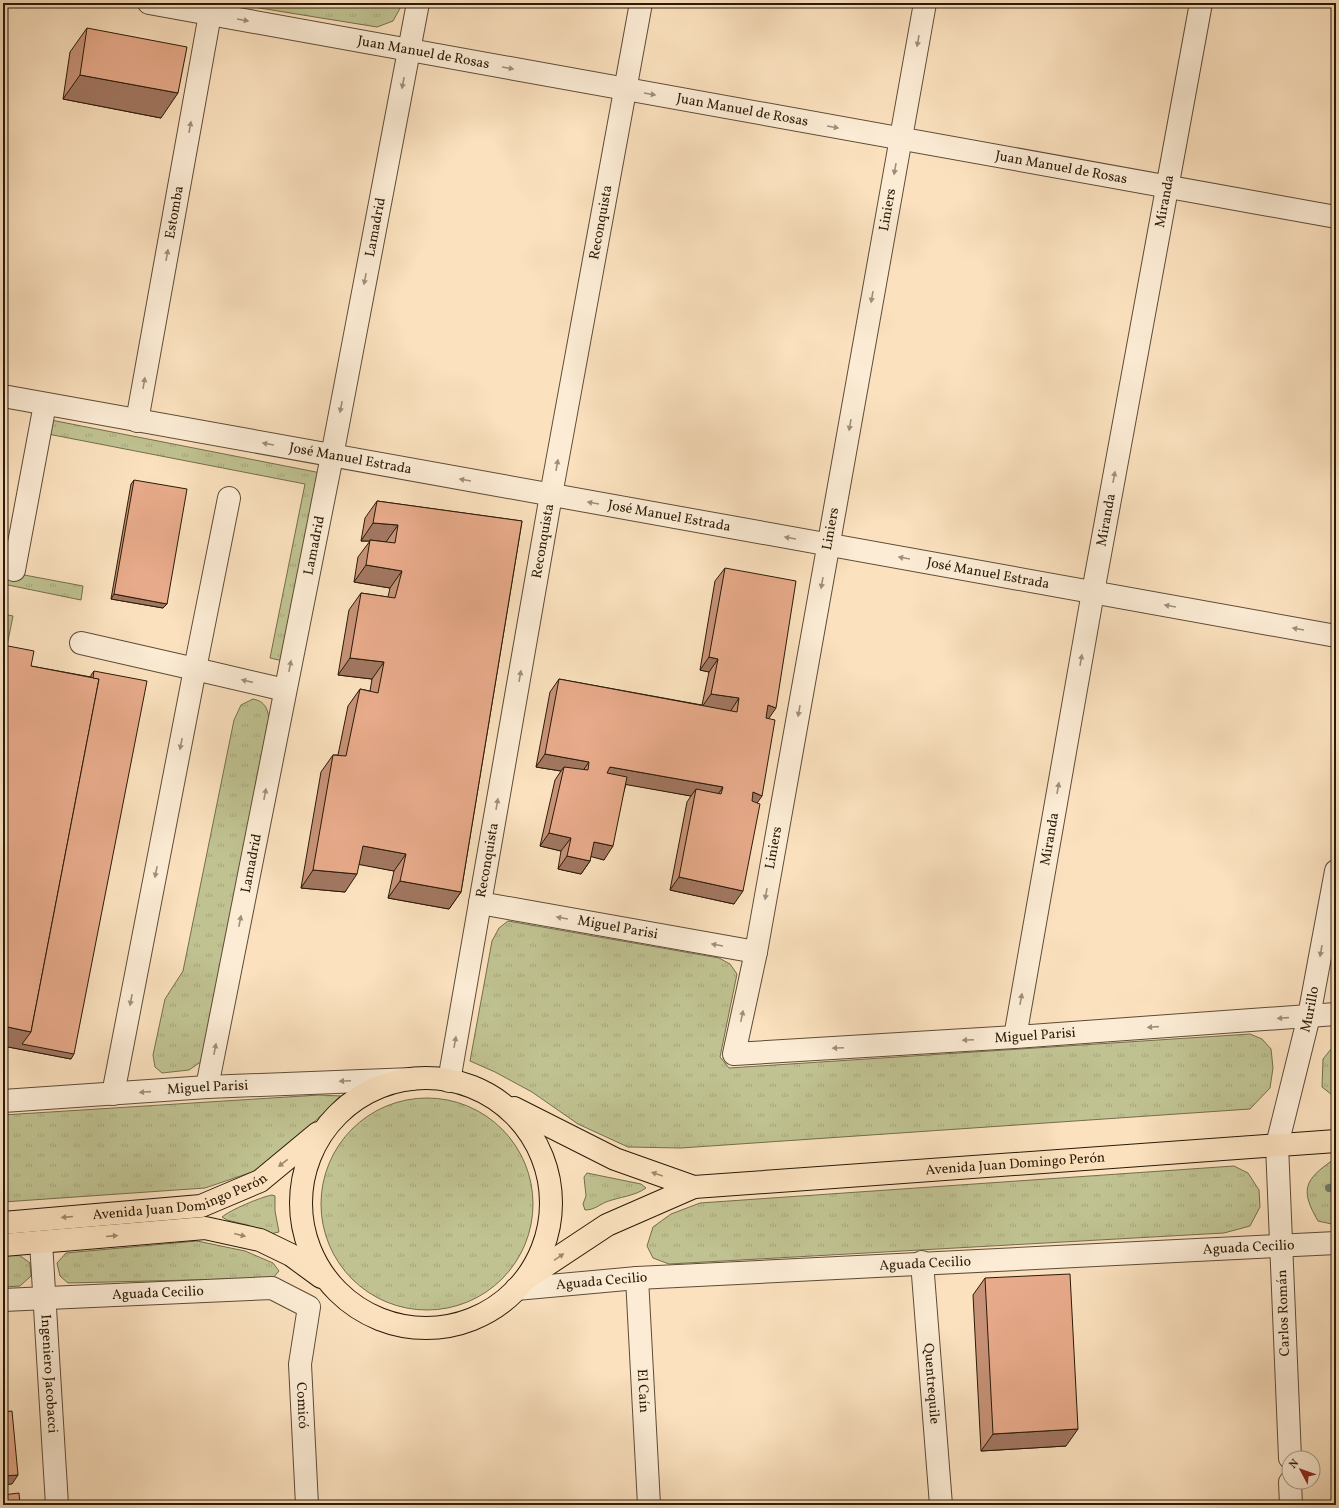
<svg xmlns="http://www.w3.org/2000/svg" width="1339" height="1508" font-family="Vollkorn,serif">
<defs>
<pattern id="grass-tufts" width="24" height="20" patternUnits="userSpaceOnUse"><rect width="24" height="20" fill="#c0c291"/><path d="M3 7l-1-3M5 7V3M7 7l1-3M15 17l-1-3M17 17v-4M19 17l1-3" fill="none" stroke="#a5a67c"/></pattern>
</defs>
<rect width="100%" height="100%" fill="#fbe1be"/>
<filter id="stains"><feTurbulence type="fractalNoise" baseFrequency=".005" numOctaves="4"/><feColorMatrix values="0 0 0 0 .2 0 0 0 0 .09 0 0 0 0 .02 0 0 0 .5 -.17"/></filter>
<radialGradient id="worn" r=".72"><stop offset=".6" stop-color="#630" stop-opacity="0"/><stop offset="1" stop-color="#630" stop-opacity=".3"/></radialGradient>
<g fill="url(#grass-tufts)" stroke="#756e4c">
<path d="M 244,3 L 403,3 L 393,21 L 377,27 L 247,6 Z"/>
<path d="M 51,420 L 321,473 L 283,661 L 270,658 L 305,484 L 48,434 Z"/>
<path d="M 3,571 L 83,586 L 81,600 L 3,584 Z"/>
<path d="M 3,614 L 13,616 L 7,646 L 3,645 Z"/>
<path d="M 253,699 C 269,702 268,714 270,727 L 202,1061 L 189,1070 L 162,1073 L 155,1067 L 153,1055 L 165,999 L 183,971 L 234,720 L 241,705 Z"/>
<path d="M 508,921 L 719,958 L 730,964 L 737,974 L 720,1057 L 729,1068 L 1250,1034 L 1262,1039 L 1271,1049 L 1273,1068 L 1270,1088 L 1250,1109 L 681,1148 L 628,1147 L 578,1124 L 532,1092 L 495,1072 L 470,1061 L 492,941 L 499,928 Z"/>
<path d="M 1336,1043 L 1336,1098 L 1322,1087 L 1323,1059 Z"/>
<path d="M 319,1095 L 342,1096 L 299,1136 L 255,1171 L 205,1188 L 3,1202 L 3,1115 Z"/>
<circle cx="427" cy="1204" r="106"/>
<path d="M 1333,1160 L 1336,1160 L 1336,1225 L 1318,1221 C 1300,1190 1304,1180 1333,1160 Z"/>
<path d="M 1234,1166 L 1248,1173 L 1259,1190 L 1260,1207 L 1250,1226 L 1224,1233 L 669,1264 L 653,1258 L 647,1246 L 653,1227 L 671,1214 L 700,1203 Z"/>
<path d="M 587,1173 L 641,1184 L 646,1188 C 635,1196 619,1197 606,1202 C 599,1205 594,1210 585,1210 L 583,1204 L 586,1196 L 584,1177 Z"/>
<path d="M 272,1195 L 275,1196 L 275,1211 L 279,1232 L 270,1234 L 247,1225 L 227,1220 L 222,1217 C 230,1210 261,1197 272,1195 Z"/>
<path d="M 197,1241 L 245,1251 L 273,1263 L 279,1271 L 273,1278 L 68,1283 L 60,1276 L 57,1263 L 66,1253 Z"/>
<path d="M 19,1255 L 30,1263 L 31,1276 L 20,1286 L 3,1287 L 3,1256 Z"/>
</g>
<g fill="none" stroke-linecap="round" stroke-linejoin="round">
<path stroke="#707d6b" stroke-width="8" d="M 1329,1188 L 1336,1187"/>
<g stroke="#5e4c36" stroke-width="24">
<g id="minor">
<path id="s1" d="M 149,3 L 1336,217"/>
<path id="s2" d="M 925,3 L 756,952 L 734,1054 L 1015,1037 L 1336,1014"/>
<path id="s3" d="M 3,396 L 1336,636"/>
<path id="s4" d="M 137,421 L 212,3"/>
<path d="M 14,570 L 45,404"/>
<path d="M 81,643 L 195,669 L 229,498"/>
<path id="s5" d="M 480,903 L 756,952"/>
<path id="s6" d="M 1015,1037 L 1093,592 L 1201,3"/>
<path id="s7" d="M 449,1081 L 551,495 L 641,3"/>
<path id="s8" d="M 207,1087 L 332,456 L 418,3"/>
<path d="M 113,1094 L 195,669 L 285,690"/>
<path id="s9" d="M 3,1101 L 207,1087 L 412,1079"/>
<path id="s10" d="M 41,1242 L 57,1505"/>
<path id="s11" d="M 922,1262 L 941,1505"/>
<path id="s12" d="M 637,1278 L 649,1505"/>
<path id="s13" d="M 516,1289 L 637,1278 L 1336,1243"/>
<path id="s14" d="M 3,1300 L 272,1288 L 309,1307 L 300,1364 L 307,1505"/>
<path id="s15" d="M 1290,1458 L 1277,1145 L 1309,1016 L 1336,871"/>
<path d="M 1290,1482 L 1291,1505"/>
</g>
</g>
<g stroke="#2a1b08" stroke-width="24">
<g id="major">
<circle cx="426" cy="1203" r="125"/>
<path d="M 514,1108 L 615,1159 L 694,1187"/>
<path id="s16" d="M 3,1223 L 201,1206 L 260,1181 L 318,1133"/>
<path d="M 3,1245 L 205,1228 L 260,1240 L 291,1255 L 321,1277"/>
<path id="s17" d="M 527,1278 L 607,1225 L 694,1187 L 1336,1141"/>
</g>
</g>
<use href="#minor" stroke="#fcecd5" stroke-width="22"/>
<use href="#major" stroke="#fbe1be" stroke-width="22"/>
</g>
<g fill="#c79277" stroke="#2a1b08">
<path d="M 87,28 L 161,118 L 63,99 L 70,52 Z"/>
<path d="M 134,480 L 167,604 L 163,608 L 111,599 L 131,484 Z"/>
<path d="M 377,501 L 522,521 L 461,892 L 449,909 L 388,898 L 394,871 L 359,864 L 345,892 L 301,888 L 321,772 L 333,755 L 338,755 L 348,706 L 360,689 L 370,691 L 372,679 L 338,675 L 349,610 L 361,593 L 388,597 L 390,588 L 354,582 L 358,557 L 370,541 L 361,541 L 365,518 Z"/>
<path d="M 725,568 L 768,719 L 757,803 L 734,904 L 670,890 L 687,802 L 691,796 L 626,784 L 604,860 L 591,856 L 590,861 L 581,874 L 558,869 L 561,851 L 540,846 L 555,780 L 561,771 L 536,767 L 550,692 L 559,679 L 702,705 L 709,672 L 700,670 L 715,581 Z"/>
<path d="M 3,645 L 31,666 L 91,677 L 91,675 L 94,671 L 71,1059 L 3,1046 Z"/>
<path d="M 985,1278 L 1066,1446 L 981,1451 L 973,1295 Z"/>
</g>
<g fill="#a27761" stroke="#2a1b08">
<path d="M 80,75 L 178,93 L 161,118 L 63,99 Z"/>
<path d="M 373,523 L 398,525 L 386,542 L 370,540 L 370,541 L 361,541 Z"/>
<path d="M 366,565 L 402,571 L 390,588 L 354,582 Z"/>
<path d="M 114,594 L 167,604 L 163,608 L 111,599 Z"/>
<path d="M 709,657 L 718,659 L 709,672 L 700,670 Z"/>
<path d="M 350,658 L 384,662 L 372,679 L 338,675 Z"/>
<path d="M 711,694 L 739,698 L 730,712 L 702,707 Z"/>
<path d="M 768,705 L 776,708 L 767,721 L 759,718 Z"/>
<path d="M 545,754 L 589,762 L 580,775 L 564,767 L 561,771 L 536,767 Z"/>
<path d="M 610,767 L 723,787 L 714,800 L 696,789 L 691,796 L 600,780 Z"/>
<path d="M 753,792 L 762,796 L 753,809 L 744,806 Z"/>
<path d="M 549,833 L 571,838 L 561,851 L 540,846 Z"/>
<path d="M 594,842 L 613,846 L 604,860 L 585,855 Z"/>
<path d="M 363,846 L 406,854 L 394,871 L 351,863 Z"/>
<path d="M 567,856 L 590,861 L 581,874 L 558,869 Z"/>
<path d="M 313,870 L 357,874 L 345,892 L 301,888 Z"/>
<path d="M 679,877 L 743,891 L 734,904 L 670,890 Z"/>
<path d="M 400,881 L 461,892 L 449,909 L 388,898 Z"/>
<path d="M 3,1026 L 31,1032 L 74,1054 L 71,1059 L 3,1046 Z"/>
<path d="M 1078,1429 L 1066,1446 L 981,1451 L 993,1434 Z"/>
<path d="M 18,1475 L 12,1484 L 3,1485 L 3,1476 Z"/>
</g>
<g fill="#e7aa8a" stroke="#2a1b08">
<path d="M 87,28 L 187,47 L 178,93 L 80,75 Z"/>
<path d="M 134,480 L 187,489 L 167,604 L 114,594 Z"/>
<path d="M 377,501 L 522,521 L 461,892 L 400,881 L 406,854 L 363,846 L 357,874 L 313,870 L 333,755 L 346,756 L 360,689 L 378,693 L 384,662 L 350,658 L 361,593 L 395,598 L 402,571 L 366,565 L 370,540 L 395,543 L 398,525 L 373,523 Z"/>
<path d="M 725,568 L 796,581 L 776,708 L 768,705 L 766,718 L 775,720 L 762,796 L 753,792 L 752,801 L 760,804 L 743,891 L 679,877 L 696,789 L 721,794 L 723,787 L 610,767 L 607,773 L 627,777 L 613,846 L 594,842 L 590,861 L 567,856 L 571,838 L 549,833 L 564,767 L 588,770 L 589,762 L 545,754 L 559,679 L 737,712 L 739,698 L 711,694 L 718,659 L 709,657 Z"/>
<path d="M 3,645 L 34,651 L 31,666 L 99,679 L 31,1032 L 3,1026 Z"/>
<path d="M 94,671 L 147,681 L 74,1054 L 22,1044 L 31,1032 L 99,679 L 93,678 Z"/>
<path d="M 1070,1274 L 1078,1429 L 993,1434 L 985,1278 Z"/>
<path d="M 12,1411 L 18,1475 L 3,1476 L 3,1412 Z"/>
<path d="M 19,1493 L 20,1505 L 3,1505 L 3,1495 Z"/>
</g>
<defs><path id="oneway-solid" d="M-6-.8H1V-3.2L6.5 0L1 3.2V.8H-6Z"/></defs>
<g fill="#9e8e79">
<use href="#oneway-solid" transform="translate(243 20) rotate(10)"/>
<use href="#oneway-solid" transform="translate(918 41) rotate(100)"/>
<use href="#oneway-solid" transform="translate(508 68) rotate(10)"/>
<use href="#oneway-solid" transform="translate(403 83) rotate(101)"/>
<use href="#oneway-solid" transform="translate(650 94) rotate(10)"/>
<use href="#oneway-solid" transform="translate(190 127) rotate(-80)"/>
<use href="#oneway-solid" transform="translate(833 127) rotate(10)"/>
<use href="#oneway-solid" transform="translate(895 169) rotate(100)"/>
<use href="#oneway-solid" transform="translate(167 255) rotate(-80)"/>
<use href="#oneway-solid" transform="translate(365 279) rotate(101)"/>
<use href="#oneway-solid" transform="translate(872 297) rotate(100)"/>
<use href="#oneway-solid" transform="translate(144 383) rotate(-80)"/>
<use href="#oneway-solid" transform="translate(341 407) rotate(101)"/>
<use href="#oneway-solid" transform="translate(850 425) rotate(100)"/>
<use href="#oneway-solid" transform="translate(268 444) rotate(-170)"/>
<use href="#oneway-solid" transform="translate(557 465) rotate(-80)"/>
<use href="#oneway-solid" transform="translate(1114 477) rotate(-80)"/>
<use href="#oneway-solid" transform="translate(465 480) rotate(-170)"/>
<use href="#oneway-solid" transform="translate(593 503) rotate(-170)"/>
<use href="#oneway-solid" transform="translate(790 538) rotate(-170)"/>
<use href="#oneway-solid" transform="translate(904 558) rotate(-170)"/>
<use href="#oneway-solid" transform="translate(822 583) rotate(100)"/>
<use href="#oneway-solid" transform="translate(1170 606) rotate(-170)"/>
<use href="#oneway-solid" transform="translate(1298 629) rotate(-170)"/>
<use href="#oneway-solid" transform="translate(1081 660) rotate(-80)"/>
<use href="#oneway-solid" transform="translate(290 666) rotate(-79)"/>
<use href="#oneway-solid" transform="translate(520 676) rotate(-80)"/>
<use href="#oneway-solid" transform="translate(247 681) rotate(-167)"/>
<use href="#oneway-solid" transform="translate(799 711) rotate(100)"/>
<use href="#oneway-solid" transform="translate(181 744) rotate(101)"/>
<use href="#oneway-solid" transform="translate(1058 788) rotate(-80)"/>
<use href="#oneway-solid" transform="translate(265 794) rotate(-79)"/>
<use href="#oneway-solid" transform="translate(497 804) rotate(-80)"/>
<use href="#oneway-solid" transform="translate(156 872) rotate(101)"/>
<use href="#oneway-solid" transform="translate(766 894) rotate(100)"/>
<use href="#oneway-solid" transform="translate(562 918) rotate(-170)"/>
<use href="#oneway-solid" transform="translate(240 921) rotate(-79)"/>
<use href="#oneway-solid" transform="translate(717 945) rotate(-170)"/>
<use href="#oneway-solid" transform="translate(1321 951) rotate(100)"/>
<use href="#oneway-solid" transform="translate(1021 999) rotate(-80)"/>
<use href="#oneway-solid" transform="translate(131 1000) rotate(101)"/>
<use href="#oneway-solid" transform="translate(742 1016) rotate(-78)"/>
<use href="#oneway-solid" transform="translate(1283 1018) rotate(176)"/>
<use href="#oneway-solid" transform="translate(1153 1027) rotate(176)"/>
<use href="#oneway-solid" transform="translate(968 1040) rotate(177)"/>
<use href="#oneway-solid" transform="translate(455 1042) rotate(-80)"/>
<use href="#oneway-solid" transform="translate(838 1048) rotate(177)"/>
<use href="#oneway-solid" transform="translate(215 1049) rotate(-79)"/>
<use href="#oneway-solid" transform="translate(345 1081) rotate(178)"/>
<use href="#oneway-solid" transform="translate(145 1092) rotate(176)"/>
</g>
<g fill="#9d886c">
<use href="#oneway-solid" transform="translate(283 1163) rotate(142)"/>
<use href="#oneway-solid" transform="translate(657 1174) rotate(-161)"/>
<use href="#oneway-solid" transform="translate(67 1217) rotate(175)"/>
<use href="#oneway-solid" transform="translate(240 1235) rotate(14)"/>
<use href="#oneway-solid" transform="translate(112 1236) rotate(-5)"/>
<use href="#oneway-solid" transform="translate(559 1257) rotate(-34)"/>
</g>
<g text-anchor="middle" dominant-baseline="central" stroke-width="3" stroke-linejoin="round" paint-order="stroke">
<g font-size="14" fill="#2a1b08" stroke="#fcecd5">
<text stroke="none"><textPath href="#s1" startOffset="279">Juan Manuel de Rosas</textPath></text>
<text stroke="none"><textPath href="#s1" startOffset="603">Juan Manuel de Rosas</textPath></text>
<text stroke="none"><textPath href="#s1" startOffset="927">Juan Manuel de Rosas</textPath></text>
<text stroke="none"><textPath href="#s6" startOffset="849">Miranda</textPath></text>
<text transform="translate(888 210) rotate(-80)">Liniers</text>
<text stroke="none"><textPath href="#s4" startOffset="212">Estomba</textPath></text>
<text stroke="none"><textPath href="#s7" startOffset="872">Reconquista</textPath></text>
<text stroke="none"><textPath href="#s8" startOffset="876">Lamadrid</textPath></text>
<text stroke="none"><textPath href="#s3" startOffset="353">José Manuel Estrada</textPath></text>
<text stroke="none"><textPath href="#s3" startOffset="677">José Manuel Estrada</textPath></text>
<text stroke="none"><textPath href="#s6" startOffset="525">Miranda</textPath></text>
<text transform="translate(831 529) rotate(-80)">Liniers</text>
<text stroke="none"><textPath href="#s7" startOffset="548">Reconquista</textPath></text>
<text stroke="none"><textPath href="#s8" startOffset="552">Lamadrid</textPath></text>
<text stroke="none"><textPath href="#s3" startOffset="1001">José Manuel Estrada</textPath></text>
<text stroke="none"><textPath href="#s6" startOffset="201">Miranda</textPath></text>
<text transform="translate(774 848) rotate(-80)">Liniers</text>
<text stroke="none"><textPath href="#s7" startOffset="224">Reconquista</textPath></text>
<text stroke="none"><textPath href="#s8" startOffset="228">Lamadrid</textPath></text>
<text stroke="none"><textPath href="#s5" startOffset="140">Miguel Parisi</textPath></text>
<text stroke="none"><textPath href="#s15" startOffset="453">Murillo</textPath></text>
<text stroke="none"><textPath href="#s2" startOffset="1370">Miguel Parisi</textPath></text>
<text stroke="none"><textPath href="#s9" startOffset="205">Miguel Parisi</textPath></text>
<text stroke="none"><textPath href="#s17" startOffset="513">Avenida Juan Domingo Perón</textPath></text>
<text stroke="none"><textPath href="#s16" startOffset="180">Avenida Juan Domingo Perón</textPath></text>
<text stroke="none"><textPath href="#s13" startOffset="734">Aguada Cecilio</textPath></text>
<text stroke="none"><textPath href="#s13" startOffset="410">Aguada Cecilio</textPath></text>
<text stroke="none"><textPath href="#s13" startOffset="86">Aguada Cecilio</textPath></text>
<text stroke="none"><textPath href="#s14" startOffset="155">Aguada Cecilio</textPath></text>
<text transform="translate(1284 1313) rotate(-92)">Carlos Román</text>
<text stroke="none"><textPath href="#s10" startOffset="132">Ingeniero Jacobacci</textPath></text>
<text stroke="none"><textPath href="#s11" startOffset="122">Quentrequile</textPath></text>
<text stroke="none"><textPath href="#s12" startOffset="113">El Caín</textPath></text>
<text stroke="none"><textPath href="#s14" startOffset="410">Comicó</textPath></text>
</g>
</g>
<rect width="1339" height="1508" fill="none" stroke="#fbe1be" stroke-width="16"/>
<rect x="4" y="4" width="1331" height="1500" fill="none" stroke="#2a1b08" stroke-width="2"/>
<rect x="8" y="8" width="1323" height="1492" fill="none" stroke="#2a1b08"/>
<g transform="translate(1301 1470) rotate(311)"><circle r="19" fill="#fcecd5" stroke="#a89883"/>
<path d="M0-3L7 15L0 10L-7 15Z" fill="#8f2418"/>
<text y="-6" font-size="11" font-weight="bold" text-anchor="middle" fill="#2a1b08">N</text>
</g>
<rect width="100%" height="100%" filter="url(#stains)"/>
<rect width="100%" height="100%" fill="url(#worn)"/>
</svg>
